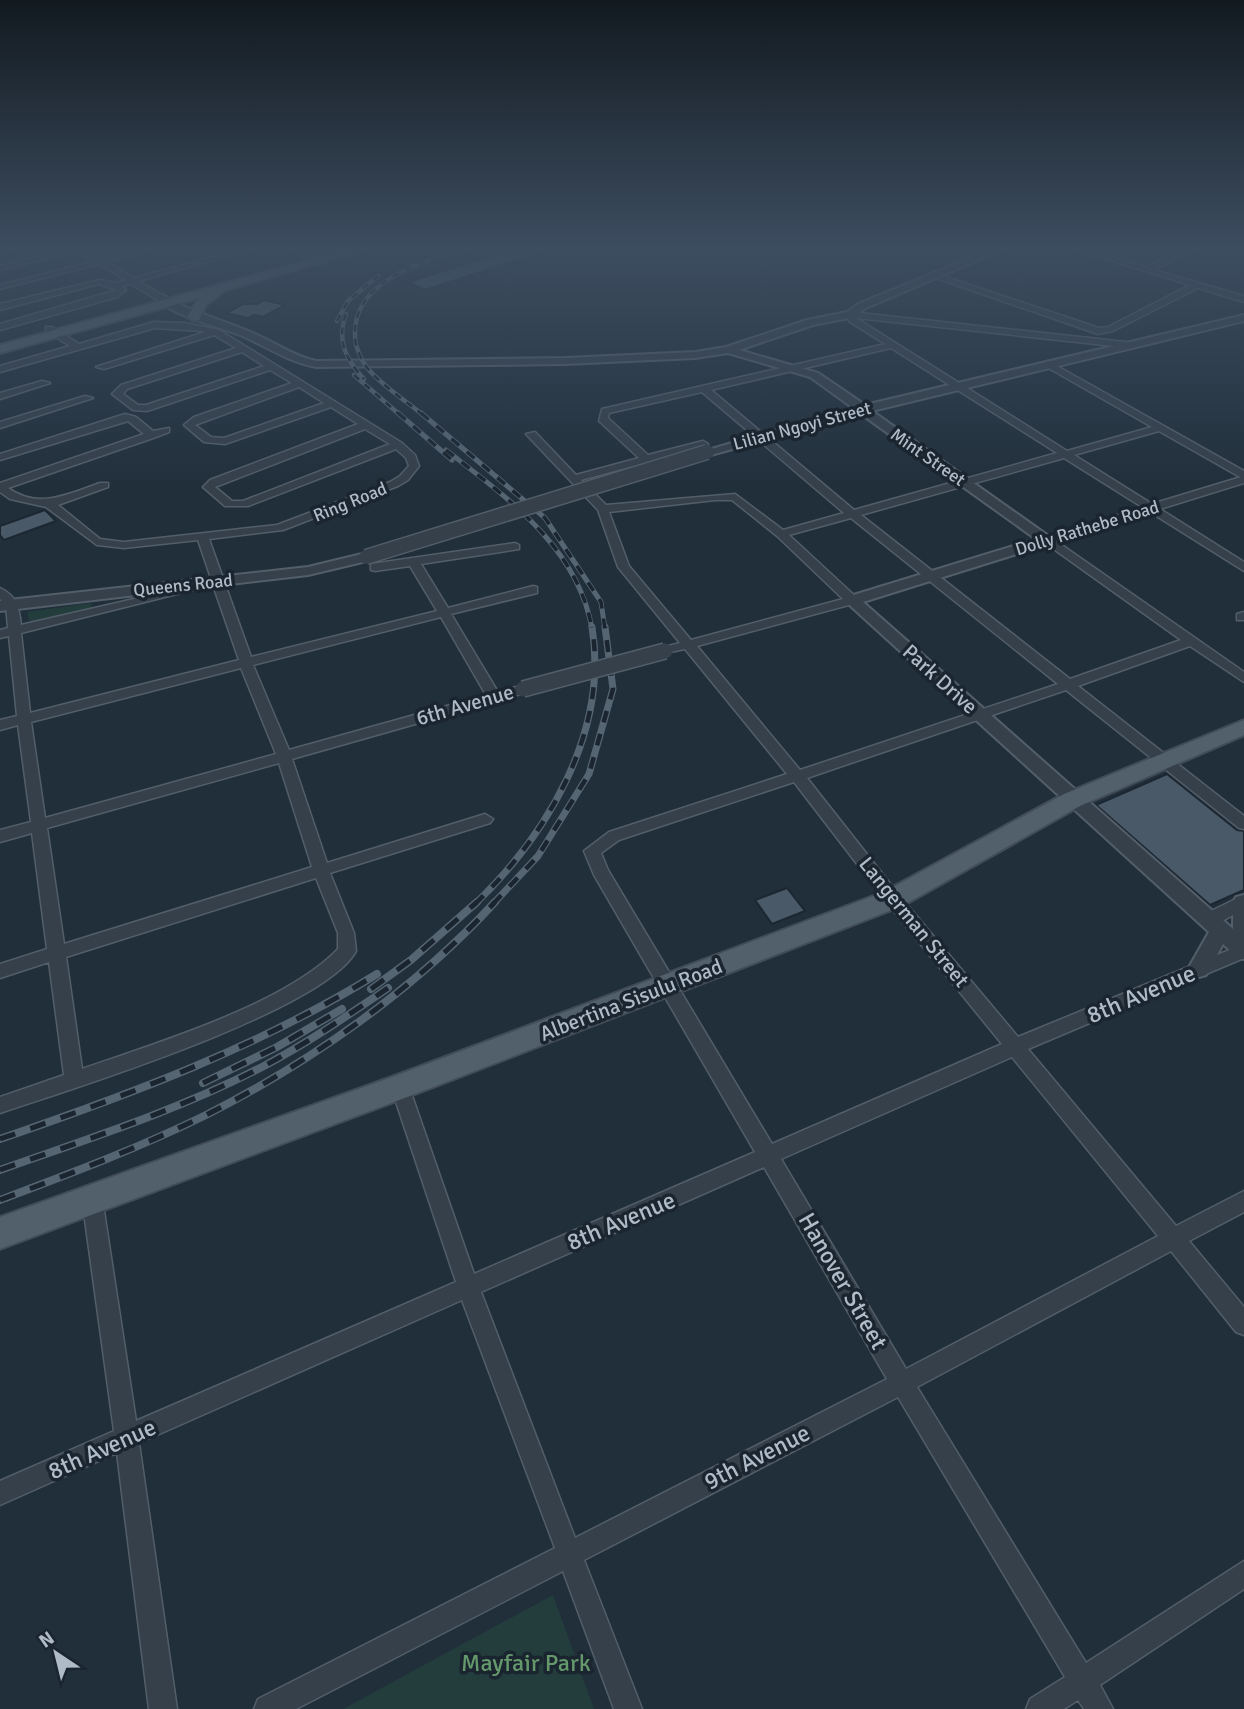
<svg xmlns="http://www.w3.org/2000/svg" width="1244" height="1709" font-family="Signika,sans-serif">
<rect width="100%" height="100%" fill="#212f3b"/>
<g fill="#233c3c">
<path d="M 91,603 L 92,609 L 30,623 L 27,612 Z"/>
<path d="M 553,1595 L 594,1709 L 343,1709 Z"/>
</g>
<g fill="#495967" stroke="#1c2732" stroke-width="2">
<path d="M 517,248 L 549,248 L 549,250 L 425,290 L 408,282 Z"/>
<path d="M 264,300 L 285,305 L 263,317 L 254,315 L 248,318 L 226,313 L 243,304 L 257,304 Z"/>
<path d="M 45,510 L 56,521 L 4,540 L 0,535 L 0,526 Z"/>
<path d="M 1167,774 L 1237,830 L 1244,831 L 1244,890 L 1210,905 L 1096,805 Z"/>
<path d="M 787,888 L 805,911 L 772,924 L 755,900 Z"/>
</g>
<g fill="none" stroke-linecap="round" stroke-linejoin="round">
<g stroke="#525e69" stroke-width="3">
<g id="minor">
<path d="M 7,248 L 20,248 L 0,254 L 0,250 Z"/>
<path d="M 71,248 L 84,248 L 102,259 L 144,248 L 156,248 L 107,262 L 134,278 L 245,248 L 257,248 L 139,281 L 162,295 L 162,299 L 156,299 L 131,284 L 123,286 L 126,290 L 117,297 L 0,330 L 0,324 L 117,290 L 99,284 L 0,310 L 0,304 L 99,280 L 117,283 L 126,280 L 99,264 L 0,289 L 0,285 L 94,261 L 78,251 L 0,270 L 0,266 Z"/>
<path d="M 291,248 L 300,248 L 313,256 L 306,258 Z"/>
<path d="M 1070,248 L 1082,248 L 1146,267 L 1187,248 L 1197,248 L 1154,270 L 1244,296 L 1244,302 L 1198,288 L 1113,331 L 1098,334 L 930,276 L 937,274 L 1099,328 L 1108,327 L 1190,285 Z"/>
<path d="M 850,312 L 1135,343 L 1135,347 L 1132,348 L 856,318 L 1067,451 L 1152,427 L 1045,366 L 1043,364 L 1048,361 L 1244,471 L 1244,483 L 1160,509 L 1244,562 L 1244,571 L 1150,512 L 1056,541 L 1244,672 L 1244,682 L 1190,646 L 1078,686 L 1244,816 L 1244,829 L 1239,828 L 1066,690 L 807,778 L 899,895 L 1018,1037 L 1244,944 L 1244,958 L 1028,1049 L 1176,1226 L 1244,1191 L 1244,1212 L 1189,1241 L 1244,1307 L 1244,1335 L 1236,1332 L 1171,1251 L 917,1387 L 1086,1663 L 1244,1561 L 1244,1589 L 1100,1685 L 1113,1709 L 1084,1709 L 1078,1700 L 1064,1709 L 1026,1709 L 1030,1699 L 1065,1677 L 898,1397 L 584,1560 L 642,1709 L 614,1709 L 563,1571 L 296,1709 L 254,1709 L 258,1699 L 555,1548 L 462,1300 L 139,1443 L 177,1709 L 149,1709 L 117,1453 L 0,1505 L 0,1481 L 114,1431 L 82,1198 L 85,1191 L 92,1188 L 99,1191 L 102,1198 L 136,1421 L 456,1282 L 391,1087 L 393,1081 L 400,1079 L 407,1081 L 409,1087 L 474,1274 L 755,1152 L 594,875 L 584,851 L 609,832 L 787,774 L 685,649 L 660,654 L 660,648 L 680,643 L 618,567 L 598,510 L 526,434 L 535,432 L 576,475 L 639,458 L 599,421 L 602,409 L 885,344 L 850,322 L 846,315 ZM 891,348 L 1057,453 L 854,510 L 711,390 ZM 702,392 L 844,513 L 783,530 L 735,494 L 606,505 L 581,480 L 707,446 L 708,444 L 703,441 L 648,455 L 608,418 L 609,413 ZM 1159,431 L 1240,477 L 1241,477 L 1152,504 L 1074,455 ZM 1064,458 L 1142,507 L 1041,540 L 1181,640 L 1070,679 L 861,515 ZM 715,500 L 732,500 L 777,536 L 843,599 L 691,640 L 629,566 L 609,512 ZM 851,518 L 1058,684 L 800,770 L 697,646 L 856,603 L 856,597 L 789,535 ZM 794,782 L 887,903 L 1002,1044 L 772,1144 L 608,870 L 601,853 L 619,840 ZM 1012,1057 L 1158,1236 L 906,1369 L 781,1159 ZM 764,1167 L 887,1379 L 575,1538 L 481,1292 Z"/>
<path d="M 154,322 L 185,323 L 219,330 L 402,443 L 415,455 L 419,466 L 408,480 L 398,486 L 283,530 L 209,539 L 251,657 L 437,611 L 410,566 L 375,571 L 371,570 L 371,564 L 515,543 L 519,545 L 519,549 L 421,564 L 448,608 L 533,586 L 537,587 L 537,593 L 451,614 L 498,692 L 523,685 L 530,689 L 528,692 L 292,759 L 327,863 L 485,814 L 493,819 L 490,823 L 330,873 L 354,933 L 356,951 C 324,1011 71,1089 0,1113 L 0,1097 L 64,1075 L 49,962 L 0,978 L 0,964 L 47,949 L 32,833 L 0,842 L 0,830 L 31,822 L 18,725 L 0,730 L 0,720 L 17,716 L 9,636 L 0,638 L 0,630 L 8,628 L 6,605 L 0,599 L 0,588 C 17,596 19,608 21,625 L 212,581 L 198,540 L 124,548 L 97,545 L 46,507 L 10,499 L 0,492 L 0,483 L 144,434 L 128,421 L 0,460 L 0,454 L 125,414 L 136,417 L 153,431 L 169,428 L 169,432 L 156,437 L 8,488 C 39,510 68,494 100,483 L 108,483 L 108,487 L 58,505 L 100,539 L 124,542 L 277,525 L 390,482 L 400,476 L 409,466 L 406,458 L 396,449 L 248,506 L 225,506 L 203,487 L 210,480 L 358,424 L 331,407 L 225,444 L 204,442 L 184,425 L 194,417 L 292,383 L 270,370 L 147,411 L 133,410 L 112,394 L 121,385 L 236,348 L 214,335 L 104,369 L 96,367 L 205,332 L 201,331 L 155,328 L 0,372 L 0,366 L 70,346 L 46,331 L 46,327 L 52,327 L 79,344 ZM 242,352 L 264,366 L 146,405 L 138,405 L 123,394 L 127,389 ZM 299,387 L 324,403 L 224,438 L 211,437 L 195,425 ZM 365,429 L 390,444 L 243,501 L 232,501 L 215,487 ZM 213,585 L 239,660 L 30,713 L 21,633 ZM 441,617 L 486,695 L 289,750 L 253,665 ZM 241,668 L 276,754 L 45,818 L 31,722 ZM 279,763 L 312,867 L 64,944 L 47,828 ZM 316,878 L 338,933 L 338,949 C 284,1005 156,1043 82,1069 L 66,957 Z"/>
<path d="M 42,381 L 50,383 L 0,399 L 0,393 Z"/>
<path d="M 85,396 L 93,398 L 0,428 L 0,422 Z"/>
<path d="M 1244,612 L 1244,620 L 1237,620 L 1237,614 Z"/>
<path d="M 1244,895 L 1244,909 L 1215,925 L 1203,925 L 1201,920 L 1203,915 Z"/>
</g>
</g>
<g stroke="#525e69" stroke-width="4">
<g id="tertiary">
<path d="M 994,248 L 1007,248 L 866,308 L 854,317 L 813,325 L 739,350 L 818,373 L 865,405 L 1244,315 L 1244,321 L 872,411 L 1054,540 L 1052,543 L 863,602 L 1233,929 L 1233,902 L 1236,897 L 1244,895 L 1244,959 L 1237,957 L 1223,944 L 1206,975 L 1199,977 L 1192,975 L 1188,969 L 1209,932 L 844,600 L 847,597 L 1036,539 L 861,414 L 707,456 L 701,452 L 853,408 L 810,377 L 728,353 L 695,358 L 565,364 L 316,367 C 288,362 266,346 240,335 C 212,324 176,318 154,297 L 163,295 C 191,313 224,320 255,334 C 276,343 293,356 316,361 L 565,358 L 695,352 L 726,347 L 807,320 L 847,312 L 858,304 Z"/>
<path d="M 366,553 L 371,554 L 373,557 L 371,560 L 308,575 L 0,611 L 0,601 L 308,567 Z"/>
</g>
</g>
<g stroke="#414c57" stroke-width="4">
<g id="primary">
<path d="M 352,248 L 371,248 L 226,290 L 206,305 L 199,320 L 194,321 L 187,317 L 199,298 L 0,353 L 0,345 Z"/>
<path d="M 1244,720 L 1244,735 L 1080,806 L 902,906 L 410,1096 L 0,1249 L 0,1217 L 392,1077 L 884,892 L 1064,794 Z"/>
</g>
</g>
<use href="#minor" fill="#35404b" fill-rule="evenodd"/>
<use href="#tertiary" fill="#35404b" fill-rule="evenodd"/>
<use href="#primary" fill="#52606b" fill-rule="evenodd"/>
<g stroke="#566572" stroke-width="4.5">
<g id="rail-far3">
<path d="M 346,314 C 336,341 346,359 364,379"/>
<path d="M 337,321 L 348,301 L 378,276"/>
<path d="M 354,375 L 400,415"/>
<path d="M 423,415 C 406,401 384,387 369,370 C 362,362 355,347 355,336 C 352,280 425,261 468,248"/>
</g>
</g>
<g stroke="#566572" stroke-width="5">
<g id="rail-far2">
<path d="M 398,413 L 452,460"/>
<path d="M 421,413 L 545,518 L 601,602 L 605,629"/>
<path d="M 446,450 C 507,498 578,547 592,629"/>
</g>
</g>
<g stroke="#566572" stroke-width="7">
<g id="rail-far1">
<path d="M 475,904 C 548,834 609,731 592,627"/>
<path d="M 493,904 L 538,856 L 589,774 L 613,689 L 605,627"/>
</g>
</g>
<g stroke="#566572" stroke-width="8">
<g id="rail">
<path d="M 371,989 L 411,960 L 477,902"/>
<path d="M 203,1083 L 277,1047 L 342,1009"/>
<path d="M 0,1139 C 131,1094 259,1047 377,974"/>
<path d="M 0,1170 C 88,1139 179,1110 262,1067 C 306,1044 347,1016 388,988"/>
<path d="M 0,1200 C 69,1174 139,1148 206,1115 C 311,1062 415,989 495,902"/>
</g>
</g>
<use href="#rail-far3" stroke="#1a2530" stroke-width="2.5" stroke-dasharray="7" stroke-linecap="butt"/>
<use href="#rail-far2" stroke="#1a2530" stroke-width="3.5" stroke-dasharray="10" stroke-linecap="butt"/>
<use href="#rail-far1" stroke="#1a2530" stroke-width="4.5" stroke-dasharray="12" stroke-linecap="butt"/>
<use href="#rail" stroke="#1a2530" stroke-width="5" stroke-dasharray="16" stroke-linecap="butt"/>
<g stroke="#525e69" stroke-width="18" stroke-linecap="butt">
<path id="minor-bridge" d="M 523,689 L 665,651"/>
</g>
<g stroke="#525e69" stroke-width="17" stroke-linecap="butt">
<path id="tertiary-bridge" d="M 366,557 L 707,452"/>
</g>
<use href="#minor-bridge" stroke="#35404b" stroke-width="15"/>
<use href="#tertiary-bridge" stroke="#35404b" stroke-width="14"/>
</g>
<linearGradient id="sky" x2="0" y2="1"><stop stop-color="#121a20"/><stop offset="0.51" stop-color="#3d4d60"/><stop offset="1" stop-color="#3d4d60" stop-opacity="0"/></linearGradient>
<rect width="1244" height="487" fill="url(#sky)"/>
<g text-anchor="middle" dominant-baseline="central" stroke-width="7" stroke-linejoin="round" paint-order="stroke">
<g font-size="18" fill="#afbbc7" stroke="#1a2530">
<text transform="translate(802 426) rotate(-15)">Lilian Ngoyi Street</text>
<text transform="translate(928 457) rotate(35)">Mint Street</text>
<text transform="translate(350 502) rotate(-22)">Ring Road</text>
<text transform="translate(1087 528) rotate(-17)">Dolly Rathebe Road</text>
<text transform="translate(183 585) rotate(-6)">Queens Road</text>
</g>
<g font-size="21" fill="#afbbc7" stroke="#1a2530">
<text transform="translate(940 679) rotate(42)">Park Drive</text>
<text transform="translate(465 705) rotate(-16)">6th Avenue</text>
<text transform="translate(914 922) rotate(51)">Langerman Street</text>
<text transform="translate(631 1000) rotate(-21)">Albertina Sisulu Road</text>
</g>
<g font-size="24" fill="#afbbc7" stroke="#1a2530">
<text transform="translate(1141 994) rotate(-23)">8th Avenue</text>
<text transform="translate(621 1221) rotate(-23)">8th Avenue</text>
<text transform="translate(843 1281) rotate(60)">Hanover Street</text>
<text transform="translate(102 1449) rotate(-24)">8th Avenue</text>
<text transform="translate(757 1457) rotate(-27)">9th Avenue</text>
</g>
<g font-size="24" fill="#65996c" stroke="#1a2530">
<text x="526" y="1663">Mayfair Park</text>
</g>
</g>
<g transform="translate(56 1653) rotate(325)" stroke="#1a2530" stroke-width="5" paint-order="stroke">
<path d="M0-5L12 26L0 18L-12 26Z" fill="#afbbc7"/>
<text y="-10" font-size="19" font-weight="bold" text-anchor="middle" fill="#afbbc7">N</text>
</g>
</svg>
